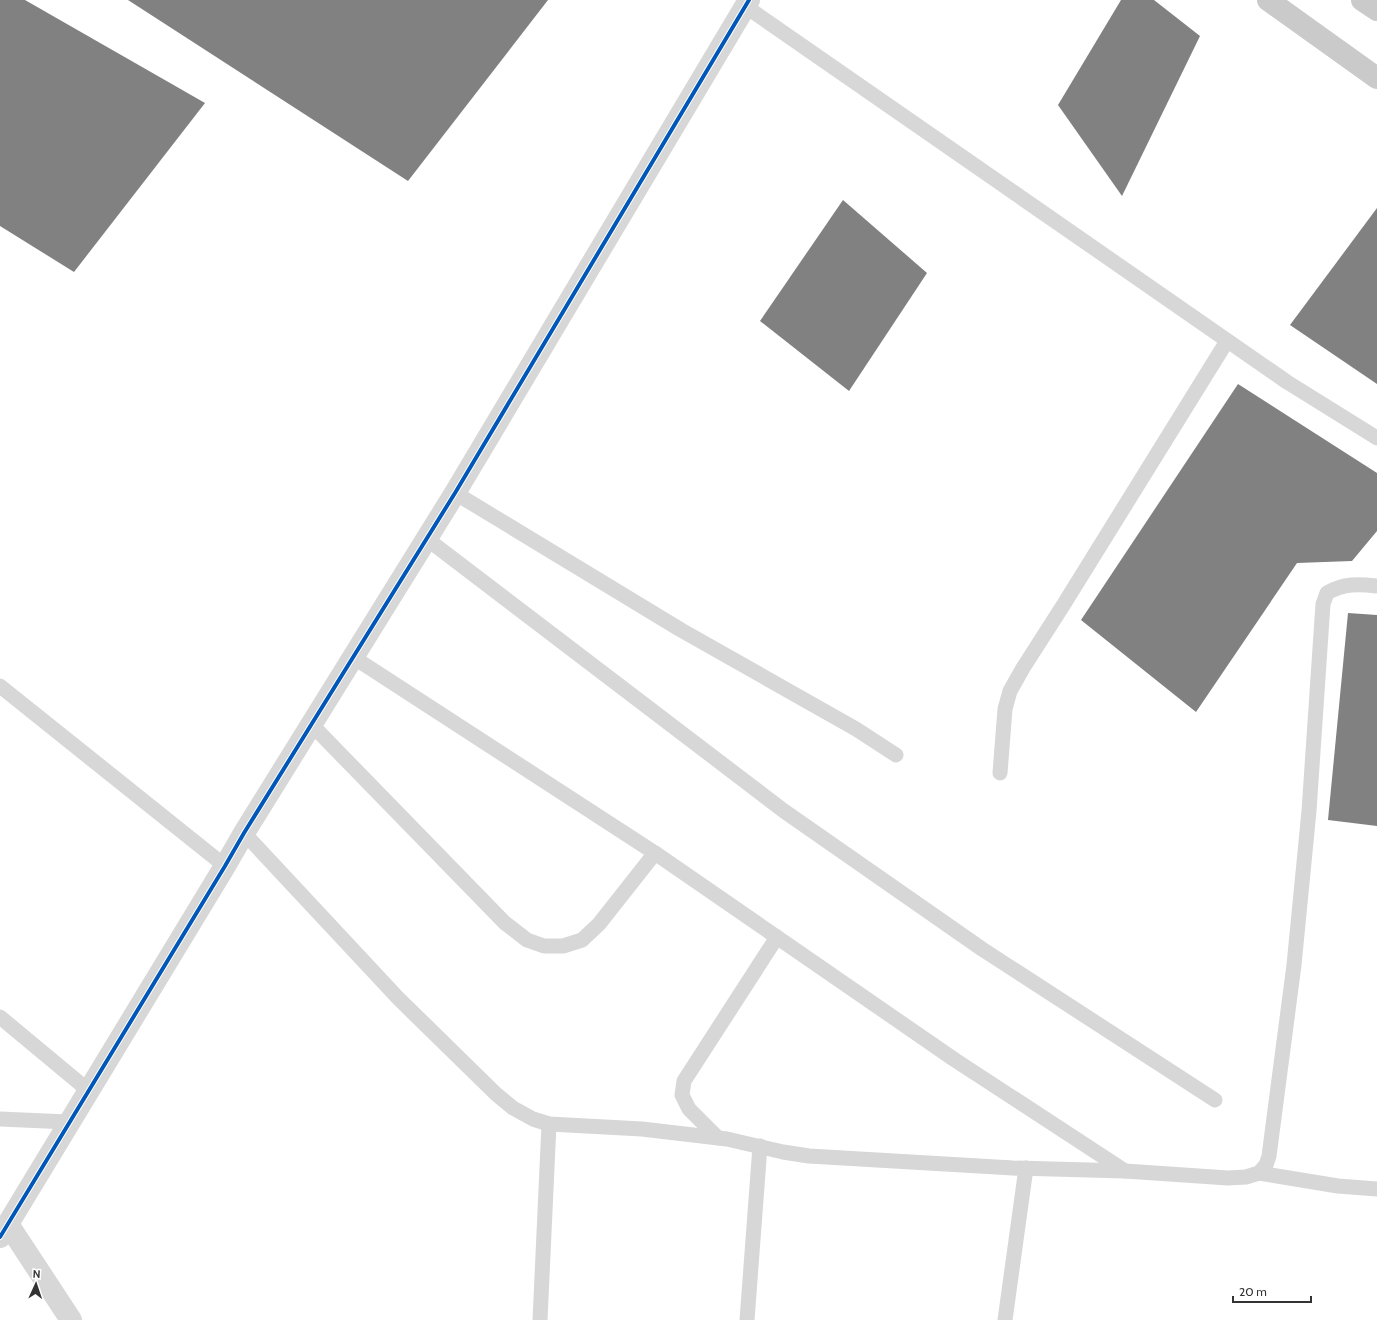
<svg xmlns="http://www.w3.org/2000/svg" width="1377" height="1320" font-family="Cabin,sans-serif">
<rect width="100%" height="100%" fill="#fff"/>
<g fill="#818181">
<path d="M 0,0 L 25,0 L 205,103 L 74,272 L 0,226 Z"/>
<path d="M 128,0 L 548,0 L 408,181 Z"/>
<path d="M 1121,0 L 1154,0 L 1200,36 L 1122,196 L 1058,105 Z"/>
<path d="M 843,200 L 927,273 L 849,391 L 760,321 Z"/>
<path d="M 1377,208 L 1377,384 L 1290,325 Z"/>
<path d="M 1238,384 L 1377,473 L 1377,531 L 1352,561 L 1297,563 L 1196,712 L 1081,620 Z"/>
<path d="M 1348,613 L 1377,615 L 1377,826 L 1328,820 Z"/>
</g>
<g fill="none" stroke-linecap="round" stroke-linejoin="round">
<g stroke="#d7d7d7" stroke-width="15">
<path d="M 745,6 L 1287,382 L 1377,438"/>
<path d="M 455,493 L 681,630 L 856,729 L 896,755"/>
<path d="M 427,539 L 784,811 L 982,949 L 1215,1100"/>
<path d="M 353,657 L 655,853 L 955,1060 L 1125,1171"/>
<path d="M 0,686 L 225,866"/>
<path d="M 311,724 L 505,923 L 527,940 L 544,946 L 563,946 L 582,940 L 599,924 L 655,853"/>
<path d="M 1000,773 L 1005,709 L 1010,691 L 1023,668 L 1064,604 L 1227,341"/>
<path d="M 244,833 L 398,998 L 496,1094 L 513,1108 L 533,1119 L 549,1124 L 642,1129 L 727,1139 L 783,1152 L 809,1156 L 1013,1168 L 1125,1171 L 1228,1178 L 1246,1177 L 1259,1173 L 1266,1165 L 1269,1156 L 1294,965 L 1309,811 L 1323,604 L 1327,593 C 1344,583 1359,584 1377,586"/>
<path d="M 0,1017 L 89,1091"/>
<path d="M 0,1119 L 68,1122"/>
<path d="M 718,1138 L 689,1109 L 682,1095 L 684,1081 L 777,937"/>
<path d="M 1259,1173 L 1338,1186 L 1377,1189"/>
<path d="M 540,1320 L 549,1124"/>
<path d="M 747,1320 L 760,1146"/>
<path d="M 1005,1320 L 1026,1168"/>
</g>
<g stroke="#d7d7d7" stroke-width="22">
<path d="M 8,1224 L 71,1320"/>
<path d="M 0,1237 L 225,866 L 244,833 L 455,493 L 749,0"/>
</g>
<g stroke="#cacaca" stroke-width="22">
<path d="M 1268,0 L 1377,78"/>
<path d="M 1362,0 L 1377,10"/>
</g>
<g stroke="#fff" stroke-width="6">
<path id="cycleway" d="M 0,1237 L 225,866 L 244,833 L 455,493 L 749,0"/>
</g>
<use href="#cycleway" stroke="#0057b8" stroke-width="4"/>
</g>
<g transform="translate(36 1284) rotate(3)" stroke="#ffffff" stroke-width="3" paint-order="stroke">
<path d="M0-3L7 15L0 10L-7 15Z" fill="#333333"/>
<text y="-6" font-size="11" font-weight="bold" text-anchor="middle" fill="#333333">N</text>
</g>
<path d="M1233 1296v6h78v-6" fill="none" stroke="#333333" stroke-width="2"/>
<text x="1239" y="1296" font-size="12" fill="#333333" stroke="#ffffff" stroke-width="3" paint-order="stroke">20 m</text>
</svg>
